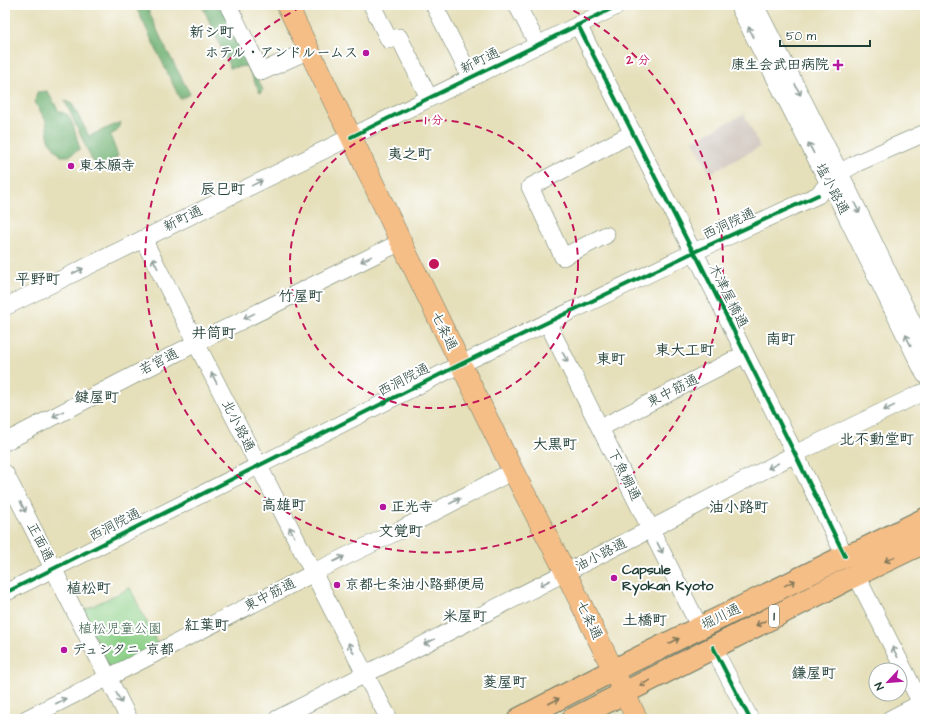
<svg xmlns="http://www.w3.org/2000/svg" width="930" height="724" font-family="'Architects Daughter','Klee One',sans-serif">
<rect width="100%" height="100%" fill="#fff"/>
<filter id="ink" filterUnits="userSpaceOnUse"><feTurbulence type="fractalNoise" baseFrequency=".025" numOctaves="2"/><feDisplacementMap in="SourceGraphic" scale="8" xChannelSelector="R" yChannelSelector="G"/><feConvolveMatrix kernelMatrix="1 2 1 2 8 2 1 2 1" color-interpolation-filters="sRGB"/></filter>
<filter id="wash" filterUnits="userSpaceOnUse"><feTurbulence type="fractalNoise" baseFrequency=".012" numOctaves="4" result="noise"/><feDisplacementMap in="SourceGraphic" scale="16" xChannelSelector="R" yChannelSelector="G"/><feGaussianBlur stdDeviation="0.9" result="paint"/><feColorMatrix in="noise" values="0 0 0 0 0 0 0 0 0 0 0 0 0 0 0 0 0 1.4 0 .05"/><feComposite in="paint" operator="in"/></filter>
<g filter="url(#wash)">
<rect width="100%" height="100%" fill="#e5dfba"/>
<path fill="#ccc2b9" d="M 744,114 L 760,147 L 710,173 L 693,140 Z"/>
<path fill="#8dd088" stroke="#56865e" d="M 130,588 L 159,647 L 111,671 L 82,611 Z"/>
<g fill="#72b274" stroke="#487854">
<path d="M 135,5 L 146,5 L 164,45 L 190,94 L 180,99 Z"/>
<path d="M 202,5 L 221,5 L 263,90 L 260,93 L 247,66 L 230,68 Z"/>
<path d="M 47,91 L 59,111 L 68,115 L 73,125 L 80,149 L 69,156 L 61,156 L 49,141 L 46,121 L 35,102 L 37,92 Z"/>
<path d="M 65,101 L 72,104 L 89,136 L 121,122 L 116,132 L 110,135 L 118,156 L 101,169 L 95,166 L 92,160 Z"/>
</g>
</g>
<g filter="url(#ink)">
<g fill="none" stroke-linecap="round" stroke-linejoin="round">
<g stroke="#647663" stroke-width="18">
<g id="minor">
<path d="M 228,5 L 261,72 L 309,50"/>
<path d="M 372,5 L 389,40 L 399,37 L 429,98"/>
<path d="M 434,5 L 471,78"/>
<path d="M 517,5 L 538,45"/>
<path d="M 738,5 L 828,182 L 832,187 L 925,375"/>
<path d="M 755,5 L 840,173 L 925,348"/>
<path d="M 578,25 L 690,246 L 698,259 L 795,454 L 845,556"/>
<path d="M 606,235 L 563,257 L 530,187 L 633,133"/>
<path d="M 143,239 L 365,674 L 389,719"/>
<path d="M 5,307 L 619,5"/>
<path d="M 547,322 L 700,628"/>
<path d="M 600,428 L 745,354"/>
<path d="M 5,442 L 196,343 L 401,242"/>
<path d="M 5,473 L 129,719"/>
<path d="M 856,575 L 925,711"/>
<path d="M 5,593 L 461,364 L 694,252 L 818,195 L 836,175 L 857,163 L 925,133"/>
<path d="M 713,647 L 750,719"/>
<path d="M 26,719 L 308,576 L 316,571 L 398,531 L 513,471"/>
<path d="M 277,719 L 651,529 L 795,454 L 919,394 L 925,392"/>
<path d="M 890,719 L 925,701"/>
</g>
</g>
<g stroke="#647663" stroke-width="22">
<path id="major" d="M 287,5 L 358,151 L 401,242 L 513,471 L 566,573 L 637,719"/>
</g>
<g stroke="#647663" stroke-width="24">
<g id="highway">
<path d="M 519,719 L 602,676 L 845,556 L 860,551 L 925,519"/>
<path d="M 573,719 L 856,575 L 925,542"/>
</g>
</g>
<use href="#minor" stroke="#fff" stroke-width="17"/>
<use href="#major" stroke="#f6be87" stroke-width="21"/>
<use href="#highway" stroke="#f6be87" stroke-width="22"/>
<g stroke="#fff" stroke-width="6">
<g id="cycleway">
<path d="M 578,25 L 690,246 L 698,259 L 795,454 L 845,556"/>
<path d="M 351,137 L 429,98 L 619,5"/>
<path d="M 5,593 L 461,364 L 694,252 L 818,195"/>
<path d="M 713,647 L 750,719"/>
</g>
</g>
<use href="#cycleway" stroke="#00873e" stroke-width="4"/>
</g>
<defs><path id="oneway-shaft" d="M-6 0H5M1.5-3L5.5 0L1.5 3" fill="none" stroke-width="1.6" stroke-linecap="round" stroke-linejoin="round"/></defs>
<g stroke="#8f9e9a">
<use href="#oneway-shaft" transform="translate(751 32) rotate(-117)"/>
<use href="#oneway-shaft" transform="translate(798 90) rotate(63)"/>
<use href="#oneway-shaft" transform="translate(811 148) rotate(-117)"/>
<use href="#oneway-shaft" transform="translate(257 183) rotate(-26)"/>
<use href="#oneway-shaft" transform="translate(857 208) rotate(64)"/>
<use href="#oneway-shaft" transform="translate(366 259) rotate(154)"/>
<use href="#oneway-shaft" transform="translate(155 263) rotate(-117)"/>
<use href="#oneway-shaft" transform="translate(78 271) rotate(-26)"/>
<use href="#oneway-shaft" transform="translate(249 316) rotate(154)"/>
<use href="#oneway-shaft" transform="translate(908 340) rotate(-116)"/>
<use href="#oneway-shaft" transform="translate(565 357) rotate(63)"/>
<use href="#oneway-shaft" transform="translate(214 378) rotate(-117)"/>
<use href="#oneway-shaft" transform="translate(889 408) rotate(154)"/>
<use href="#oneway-shaft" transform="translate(58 414) rotate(152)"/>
<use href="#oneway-shaft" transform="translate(773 466) rotate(152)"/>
<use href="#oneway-shaft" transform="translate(455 501) rotate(-27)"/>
<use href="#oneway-shaft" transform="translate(23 507) rotate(63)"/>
<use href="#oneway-shaft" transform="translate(292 532) rotate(-117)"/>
<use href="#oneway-shaft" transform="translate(660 548) rotate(63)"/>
<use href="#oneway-shaft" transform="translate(339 559) rotate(-26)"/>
<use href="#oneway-shaft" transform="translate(545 583) rotate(153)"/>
<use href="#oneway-shaft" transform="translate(429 642) rotate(153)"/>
<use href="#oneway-shaft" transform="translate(351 648) rotate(-117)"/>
<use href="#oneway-shaft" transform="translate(895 652) rotate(-117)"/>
<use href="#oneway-shaft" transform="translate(119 698) rotate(63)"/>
<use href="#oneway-shaft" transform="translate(61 701) rotate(-27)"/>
</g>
<g stroke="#807759">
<use href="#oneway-shaft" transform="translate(890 559) rotate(155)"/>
<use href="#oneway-shaft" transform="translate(790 583) rotate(-26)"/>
<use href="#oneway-shaft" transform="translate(761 623) rotate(153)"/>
<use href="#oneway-shaft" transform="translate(674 641) rotate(-27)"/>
<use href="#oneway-shaft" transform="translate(645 683) rotate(153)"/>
<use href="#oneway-shaft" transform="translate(554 701) rotate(-27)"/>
</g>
</g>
<g fill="none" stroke="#c2185b" stroke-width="2" stroke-dasharray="7 5">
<circle cx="434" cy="264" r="144"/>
<path d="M563 5A289 289 0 1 1 305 5"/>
</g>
<g fill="#b5179e" stroke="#fff" stroke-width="1.5">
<circle cx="366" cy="53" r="4"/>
<path d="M836 59h4v4h4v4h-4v4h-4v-4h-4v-4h4z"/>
<circle cx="71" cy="166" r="4"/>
<circle cx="383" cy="507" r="4"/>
<circle cx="614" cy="578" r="4"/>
<circle cx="337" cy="585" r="4"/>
<circle cx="64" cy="650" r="4"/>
</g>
<g text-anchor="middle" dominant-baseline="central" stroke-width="4" stroke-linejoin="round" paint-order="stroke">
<rect fill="#fff" stroke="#627771" stroke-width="1" x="769" y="605" width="10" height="22" rx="3"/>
<g font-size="13" font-weight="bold" fill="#1f3d34">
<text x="774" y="616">1</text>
</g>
<g font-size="14" font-weight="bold" fill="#1f3d34" stroke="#fff" text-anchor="start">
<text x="358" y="53" text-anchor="end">ホテル・アンドルームス</text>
<text x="829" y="65" text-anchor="end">康生会武田病院</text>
<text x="79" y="166">東本願寺</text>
<text x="391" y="507">正光寺</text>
<text x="622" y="570">Capsule<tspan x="622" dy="16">Ryokan Kyoto</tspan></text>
<text x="345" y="585">京都七条油小路郵便局</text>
<text x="72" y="650">デュシタニ 京都</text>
</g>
<g font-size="14" fill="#1f3d34" stroke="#fff">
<text transform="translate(480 61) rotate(-26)">新町通</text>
<text transform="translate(832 189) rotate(62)">塩小路通</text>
<text transform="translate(183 219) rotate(-26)">新町通</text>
<text transform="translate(729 224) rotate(-25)">西洞院通</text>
<text transform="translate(728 296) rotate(63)">木津屋橋通</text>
<text transform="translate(444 331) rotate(64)">七条通</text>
<text transform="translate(159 362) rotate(-27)">若宮通</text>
<text transform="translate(404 380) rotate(-27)">西洞院通</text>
<text transform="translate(673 391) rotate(-27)">東中筋通</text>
<text transform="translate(238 426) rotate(63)">北小路通</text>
<text transform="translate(624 475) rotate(63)">下魚棚通</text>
<text transform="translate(115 525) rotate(-27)">西洞院通</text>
<text transform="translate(40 542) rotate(63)">正面通</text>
<text transform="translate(601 555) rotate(-27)">油小路通</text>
<text transform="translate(270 595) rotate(-27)">東中筋通</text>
<text transform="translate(721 617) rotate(-26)">堀川通</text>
<text transform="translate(589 620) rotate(64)">七条通</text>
</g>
<g font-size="14" fill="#3a6249" stroke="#fff">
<text x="120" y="629">植松児童公園</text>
</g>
<g font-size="15" font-weight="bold" fill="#1f3d34" stroke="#fff">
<text x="212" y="32">新シ町</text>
<text x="410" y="154">夷之町</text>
<text x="223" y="189">辰巳町</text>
<text x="38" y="279">平野町</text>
<text x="301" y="296">竹屋町</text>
<text x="214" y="333">井筒町</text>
<text x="781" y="339">南町</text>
<text x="685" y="350">東大工町</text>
<text x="611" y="359">東町</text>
<text x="97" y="397">鍵屋町</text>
<text x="877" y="439">北不動堂町</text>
<text x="555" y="444">大黒町</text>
<text x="284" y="505">高雄町</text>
<text x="739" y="507">油小路町</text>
<text x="401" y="531">文覚町</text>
<text x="89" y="588">植松町</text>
<text x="465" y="616">米屋町</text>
<text x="645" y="620">土橋町</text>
<text x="207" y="625">紅葉町</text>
<text x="814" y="673">鎌屋町</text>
<text x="505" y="682">菱屋町</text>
</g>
</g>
<circle cx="434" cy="264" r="6" fill="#c2185b" stroke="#fff" stroke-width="2"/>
<g font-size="12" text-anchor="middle" font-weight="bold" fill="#c2185b" stroke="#fff" stroke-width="4" stroke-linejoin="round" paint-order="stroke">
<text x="638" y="64">2 分</text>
<text x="434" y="124">1 分</text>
</g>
<rect width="930" height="724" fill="none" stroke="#fff" stroke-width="20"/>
<g transform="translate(888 682) rotate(244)"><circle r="19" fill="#ffffff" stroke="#a5b1ae"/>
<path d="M0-3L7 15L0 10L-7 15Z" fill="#b5179e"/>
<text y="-6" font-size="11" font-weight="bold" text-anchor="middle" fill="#1f3d34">N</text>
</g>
<path d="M780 40v6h90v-6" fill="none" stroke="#1f3d34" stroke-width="2"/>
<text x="786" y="40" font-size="12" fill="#1f3d34" stroke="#ffffff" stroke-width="3" paint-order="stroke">50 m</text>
</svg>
